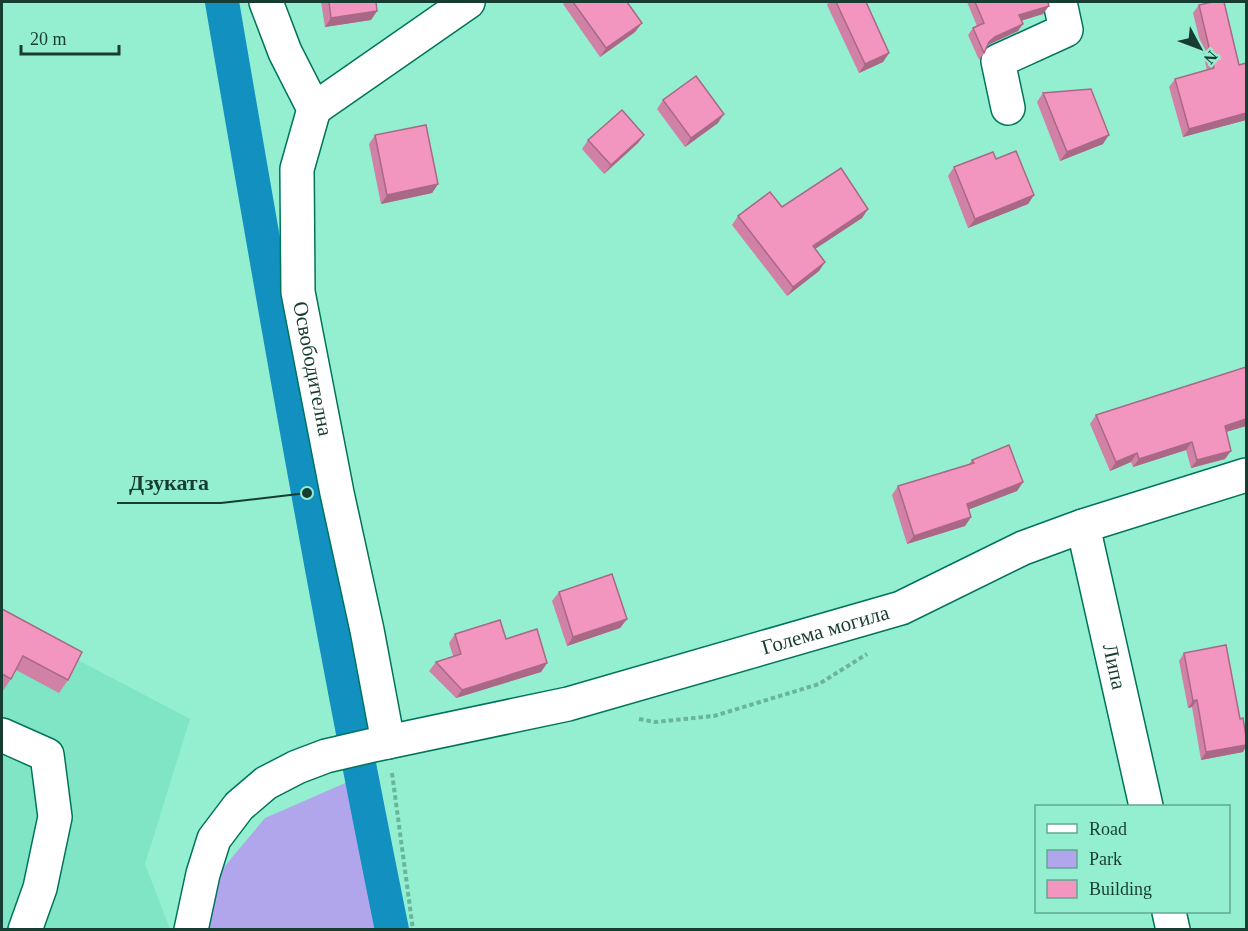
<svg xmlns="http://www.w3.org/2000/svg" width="1248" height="931" font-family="Georgia,serif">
<rect width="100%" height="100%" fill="#94efd1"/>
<path fill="#7fe5c5" d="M 2,620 L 190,719 L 145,864 L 170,929 L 2,929 Z"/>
<path fill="#b1a5ec" d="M 350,781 L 384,929 L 203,930 L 215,878 L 265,818 Z"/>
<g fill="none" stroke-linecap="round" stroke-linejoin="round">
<path stroke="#1291c1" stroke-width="34" d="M 222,2 C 275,311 329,621 392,930"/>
<g stroke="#00745b" stroke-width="36">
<g id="minor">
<path id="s1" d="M 266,2 L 285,52 L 314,109 L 297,169 L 298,292 L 337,493 L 367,630 L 388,742"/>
<path d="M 1008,108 L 998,61 L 1066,30 L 1060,2"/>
<path d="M 314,109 L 468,2"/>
<path id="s2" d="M 1083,526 L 1146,806"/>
<path d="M 2,735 L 47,755 L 55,817 L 40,888 L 25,930"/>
<path d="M 1169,912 L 1173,930"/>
<path id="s3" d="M 191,930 L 203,874 L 214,839 L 239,806 L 266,783 L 297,767 L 326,756 L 369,746 L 568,704 L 901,608 L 1023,548 L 1083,526 L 1246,475"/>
</g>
</g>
<g stroke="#6bb49c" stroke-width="4" stroke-dasharray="4.5 3" stroke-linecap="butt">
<path d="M 639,719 L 655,722 L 714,716 L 819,684 L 867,654"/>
<path d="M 392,773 L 413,930"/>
</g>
<use href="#minor" stroke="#fff" stroke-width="33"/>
</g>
<g fill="#d081a5">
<path d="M 321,2 L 376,2 L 377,11 L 371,20 L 325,27 Z"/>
<path d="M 565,2 L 627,2 L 642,23 L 635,32 L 600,57 L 563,4 Z"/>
<path d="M 829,2 L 866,2 L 889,53 L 883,62 L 859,73 L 827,5 Z"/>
<path d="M 967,2 L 1048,2 L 1043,14 L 1022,20 L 1018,31 L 990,44 L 986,47 L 984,53 L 979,60 L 968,35 L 973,28 L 977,26 Z"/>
<path d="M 1199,5 L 1239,65 L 1246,63 L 1246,120 L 1183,137 L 1169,87 L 1175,79 L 1207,70 L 1193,13 Z"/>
<path d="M 1043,93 L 1103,144 L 1060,161 L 1037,102 Z"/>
<path d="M 663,100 L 718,123 L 685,147 L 657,109 Z"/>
<path d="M 375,135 L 438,184 L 432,193 L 381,204 L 369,144 Z"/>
<path d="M 644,135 L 638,143 L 604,174 L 582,149 L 588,140 Z"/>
<path d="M 996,159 L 1034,195 L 1028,204 L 968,228 L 948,176 L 954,167 Z"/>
<path d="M 782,207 L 868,209 L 862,218 L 815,249 L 825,262 L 819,271 L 787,296 L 732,225 L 738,216 Z"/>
<path d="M 1246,367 L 1246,426 L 1226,432 L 1225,459 L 1191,468 L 1186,450 L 1133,467 L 1131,462 L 1110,471 L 1090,424 L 1096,415 Z"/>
<path d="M 972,460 L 1023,482 L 1017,491 L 968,509 L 971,517 L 965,526 L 907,544 L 892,495 L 898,486 L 969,464 Z"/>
<path d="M 559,592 L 627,619 L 620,628 L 567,646 L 552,601 Z"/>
<path d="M 2,609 L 68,680 L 59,693 L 16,670 L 11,679 L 2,692 Z"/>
<path d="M 455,634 L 506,639 L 547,663 L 541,672 L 456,698 L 429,671 L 436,662 L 453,656 L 449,643 Z"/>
<path d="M 1184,653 L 1243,752 L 1201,760 L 1192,707 L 1188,708 L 1179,661 Z"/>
</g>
<g fill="#a96986">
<path d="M 1049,6 L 1043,14 L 1014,23 L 1019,15 Z"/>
<path d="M 377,11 L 371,20 L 325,27 L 331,18 Z"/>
<path d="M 642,23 L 635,32 L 600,57 L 606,48 Z"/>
<path d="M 1023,24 L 1018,31 L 990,44 L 983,49 L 989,42 L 995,37 Z"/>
<path d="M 889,53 L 883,62 L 859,73 L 865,64 Z"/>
<path d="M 1246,113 L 1246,120 L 1183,137 L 1189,129 Z"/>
<path d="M 724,114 L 718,123 L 685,147 L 691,138 Z"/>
<path d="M 644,135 L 638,143 L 604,174 L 611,165 Z"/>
<path d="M 1109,135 L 1103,144 L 1060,161 L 1067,152 Z"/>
<path d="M 438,184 L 432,193 L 381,204 L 387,195 Z"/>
<path d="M 1034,195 L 1028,204 L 968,228 L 975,219 Z"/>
<path d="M 868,209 L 862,218 L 806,255 L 813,246 Z"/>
<path d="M 825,262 L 819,271 L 787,296 L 793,287 Z"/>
<path d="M 1246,419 L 1246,426 L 1219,434 L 1225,426 Z"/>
<path d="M 1192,442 L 1186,450 L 1133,467 L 1139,459 Z"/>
<path d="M 1231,451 L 1225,459 L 1191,468 L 1197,460 Z"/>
<path d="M 1137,453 L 1131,462 L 1110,471 L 1116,462 Z"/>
<path d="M 1023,482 L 1017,491 L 960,513 L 967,504 Z"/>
<path d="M 971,517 L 965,526 L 907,544 L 914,536 Z"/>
<path d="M 627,619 L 620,628 L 567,646 L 573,637 Z"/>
<path d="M 547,663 L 541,672 L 456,698 L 462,690 Z"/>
<path d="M 1197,700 L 1192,707 L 1188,708 L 1193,701 Z"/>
<path d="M 1246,745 L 1246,747 L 1243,752 L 1201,760 L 1206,752 Z"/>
</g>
<g fill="#f296c0" stroke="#a96986" stroke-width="1.5">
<path d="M 329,2 L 376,2 L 377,11 L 331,18 Z"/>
<path d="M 573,2 L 627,2 L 642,23 L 606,48 Z"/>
<path d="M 836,2 L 866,2 L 889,53 L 865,64 Z"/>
<path d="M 975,2 L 1048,2 L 1049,6 L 1019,15 L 1023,24 L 995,37 L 989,42 L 984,53 L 973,28 L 984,23 Z"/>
<path d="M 1212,2 L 1224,2 L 1239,65 L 1246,63 L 1246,113 L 1189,129 L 1175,79 L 1214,68 L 1199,5 Z"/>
<path d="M 696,76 L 724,114 L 691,138 L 663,100 Z"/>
<path d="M 1091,89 L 1109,135 L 1067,152 L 1043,93 Z"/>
<path d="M 622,110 L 644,135 L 611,165 L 588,140 Z"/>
<path d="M 426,125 L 438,184 L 387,195 L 375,135 Z"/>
<path d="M 1016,151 L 1034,195 L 975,219 L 954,167 L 993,152 L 996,159 Z"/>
<path d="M 841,168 L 868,209 L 813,246 L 825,262 L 793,287 L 738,216 L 770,192 L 782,207 Z"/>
<path d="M 1246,367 L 1246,419 L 1225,426 L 1231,451 L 1197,460 L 1192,442 L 1139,459 L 1137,453 L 1116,462 L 1096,415 Z"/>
<path d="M 1009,445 L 1023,482 L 967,504 L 971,517 L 914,536 L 898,486 L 974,463 L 972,460 Z"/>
<path d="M 612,574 L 627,619 L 573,637 L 559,592 Z"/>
<path d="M 2,609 L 82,652 L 68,680 L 23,656 L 11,679 L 2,674 Z"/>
<path d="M 500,620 L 506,639 L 537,629 L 547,663 L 462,690 L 436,662 L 461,654 L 455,634 Z"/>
<path d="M 1226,645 L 1240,719 L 1243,718 L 1246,737 L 1246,745 L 1206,752 L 1197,700 L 1193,701 L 1184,653 Z"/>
</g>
<g text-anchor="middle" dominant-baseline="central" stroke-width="4.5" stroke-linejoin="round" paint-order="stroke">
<g font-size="21" fill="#173d32" stroke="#94efd1">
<text stroke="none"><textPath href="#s1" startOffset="381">Освободителна</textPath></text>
<text stroke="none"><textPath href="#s3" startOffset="752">Голема могила</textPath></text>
<text stroke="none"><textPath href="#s2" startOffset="144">Липа</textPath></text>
</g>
</g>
<path fill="none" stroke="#173d32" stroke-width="2" d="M307 493L221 503H117"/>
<circle fill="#173d32" stroke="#94efd1" stroke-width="2" cx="307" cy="493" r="6"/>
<g font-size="22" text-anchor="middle" font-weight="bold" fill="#173d32" stroke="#94efd1" stroke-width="4.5" stroke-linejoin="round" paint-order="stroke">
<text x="169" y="490">Дзуката</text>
</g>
<rect width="1248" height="931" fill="none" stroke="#173d32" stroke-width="6"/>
<rect x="1035" y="805" width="195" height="108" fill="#94efd1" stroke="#62a891" stroke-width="1.5"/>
<rect x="1047" y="824" width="30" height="9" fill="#ffffff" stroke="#62a891" stroke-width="1.5"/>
<text x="1089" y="835" font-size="18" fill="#173d32">Road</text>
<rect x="1047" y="850" width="30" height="18" fill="#b1a5ec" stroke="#62a891" stroke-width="1.5"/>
<text x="1089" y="865" font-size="18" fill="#173d32">Park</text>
<rect x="1047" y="880" width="30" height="18" fill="#f296c0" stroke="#62a891" stroke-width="1.5"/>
<text x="1089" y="895" font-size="18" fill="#173d32">Building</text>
<g transform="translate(1200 48) rotate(131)" stroke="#94efd1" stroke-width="4.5" paint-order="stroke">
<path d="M0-4.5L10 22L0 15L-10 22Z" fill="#173d32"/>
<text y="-9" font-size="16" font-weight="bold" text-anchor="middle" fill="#173d32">N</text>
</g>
<path d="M21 45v9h98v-9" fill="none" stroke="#173d32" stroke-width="3"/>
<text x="30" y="45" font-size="18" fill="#173d32" stroke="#94efd1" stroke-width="4.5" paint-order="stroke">20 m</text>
</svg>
